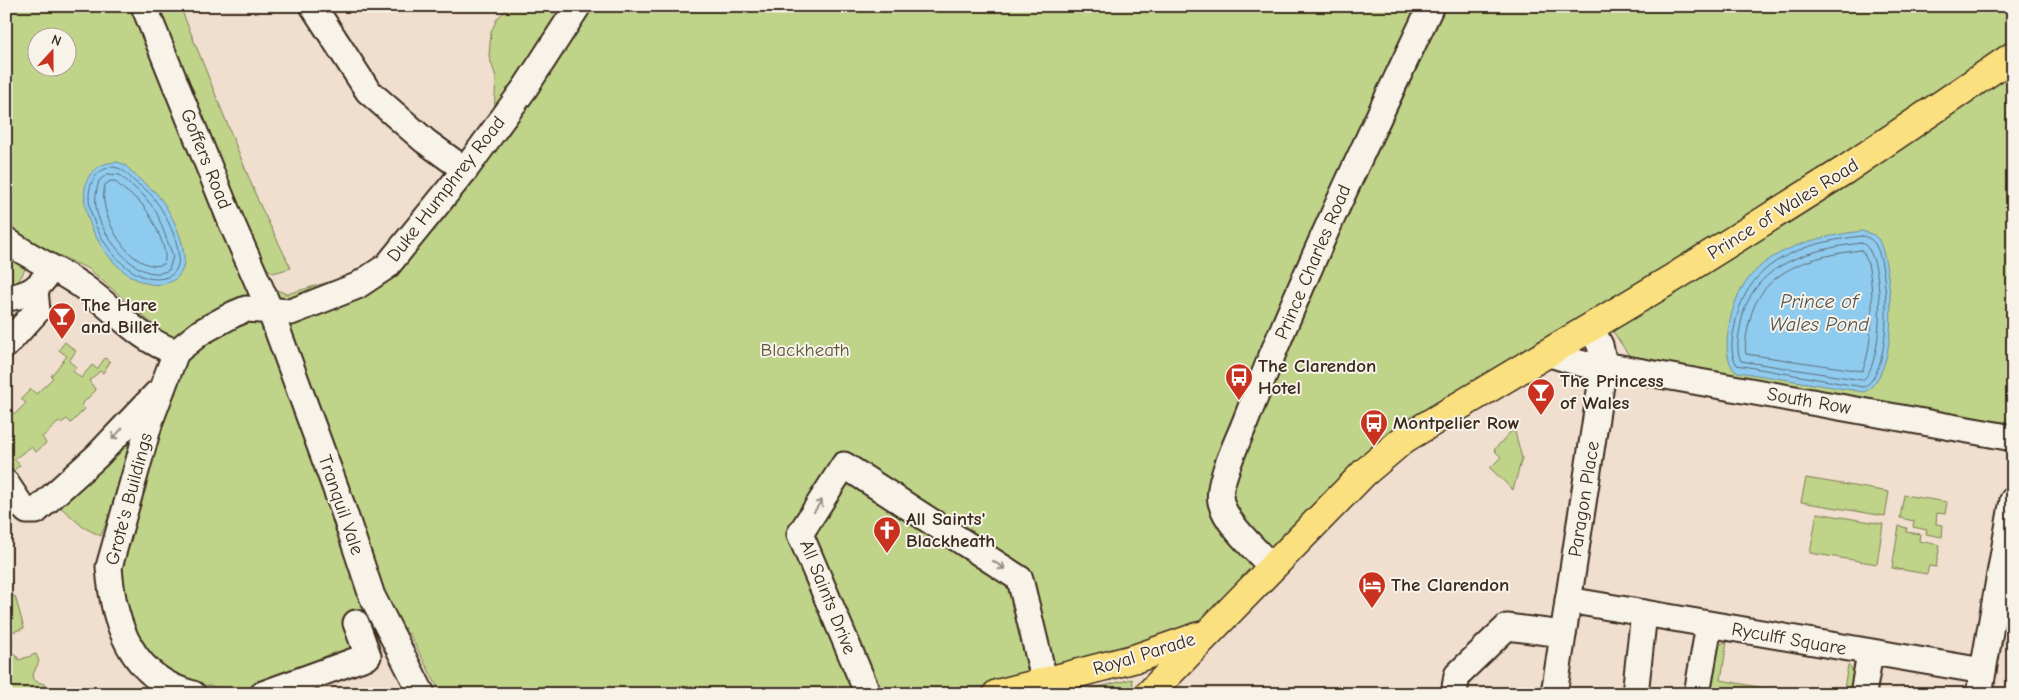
<svg xmlns="http://www.w3.org/2000/svg" width="2019" height="700" font-family="'Comic Neue',sans-serif">
<rect width="100%" height="100%" fill="#f0dece"/>
<filter id="ink" filterUnits="userSpaceOnUse"><feTurbulence type="fractalNoise" baseFrequency=".02" numOctaves="2"/><feDisplacementMap in="SourceGraphic" scale="10" xChannelSelector="R" yChannelSelector="G"/><feConvolveMatrix kernelMatrix="1 2 1 2 8 2 1 2 1" color-interpolation-filters="sRGB"/></filter>
<g filter="url(#ink)">
<g fill="#bfd389" stroke="#7d7e54" fill-rule="evenodd">
<path d="M 6,6 L 180,6 L 259,203 L 291,268 L 273,273 L 263,265 L 274,289 L 287,294 L 346,277 L 371,265 L 417,220 L 571,6 L 2013,6 L 2013,424 L 1632,360 L 1598,309 L 1299,526 L 1194,625 L 1130,645 L 1131,647 L 1020,674 L 1011,680 L 953,694 L 441,694 L 409,633 L 249,689 L 233,690 L 198,684 L 179,678 L 153,664 L 128,620 L 120,572 L 162,419 L 176,393 L 156,327 L 89,269 L 38,246 L 17,284 L 6,288 ZM 38,38 L 68,38 L 68,68 L 38,68 Z"/>
<path d="M 509,6 L 549,6 L 556,16 L 557,24 L 494,114 L 496,77 L 489,56 L 491,32 L 497,19 Z"/>
<path d="M 65,342 L 76,351 L 69,361 L 76,367 L 73,371 L 81,378 L 92,365 L 97,369 L 105,358 L 110,362 L 103,373 L 100,371 L 89,381 L 96,390 L 81,405 L 85,409 L 71,423 L 67,419 L 61,423 L 59,422 L 42,437 L 46,443 L 36,452 L 31,447 L 14,459 L 20,465 L 13,471 L 6,456 L 6,421 L 9,419 L 6,412 L 9,409 L 15,414 L 26,403 L 21,399 L 31,389 L 36,394 L 53,378 L 51,376 L 67,356 L 59,350 Z"/>
<path d="M 1514,428 L 1522,458 L 1513,490 L 1490,468 L 1501,457 L 1494,450 Z"/>
<path d="M 135,434 L 116,497 L 101,536 L 83,527 L 58,505 Z"/>
<path d="M 1806,478 L 1889,492 L 1885,516 L 1801,502 Z"/>
<path d="M 1904,495 L 1947,502 L 1945,514 L 1937,513 L 1936,524 L 1943,525 L 1942,537 L 1926,534 L 1927,530 L 1913,527 L 1914,521 L 1900,518 Z"/>
<path d="M 1817,513 L 1883,524 L 1877,564 L 1810,553 Z"/>
<path d="M 1899,526 L 1907,528 L 1906,532 L 1920,534 L 1919,541 L 1940,545 L 1936,567 L 1929,566 L 1927,574 L 1892,568 Z"/>
<path d="M 15,596 L 24,628 L 10,633 L 13,642 L 8,650 L 16,655 L 19,660 L 36,654 L 39,661 L 32,677 L 35,681 L 44,684 L 48,692 L 52,691 L 53,694 L 6,694 L 6,598 Z"/>
<path d="M 1727,642 L 1721,680 L 1795,694 L 1706,694 L 1714,648 L 1719,644 Z"/>
<path d="M 1848,665 C 1858,674 1854,682 1852,694 L 1843,694 Z"/>
<path d="M 1132,679 L 1133,685 L 1125,694 L 1070,694 Z"/>
</g>
<g fill="#8fcbef" stroke="#6d8b9b">
<path d="M 117,162 C 127,164 130,171 137,177 C 145,185 154,189 160,198 C 175,217 204,277 163,284 C 105,293 46,165 117,162 Z"/>
<path d="M 1862,231 L 1874,235 L 1879,240 C 1893,273 1901,373 1864,392 L 1738,372 L 1733,369 C 1724,353 1727,338 1730,321 C 1743,253 1804,239 1862,231 Z"/>
</g>
<g fill="none" stroke-linecap="round" stroke-linejoin="round">
<g stroke="#5d6a72" stroke-width="1">
<path d="M 111,167 C 124,167 127,175 135,182 C 143,188 150,192 155,200 C 167,215 196,271 164,278 C 115,290 56,180 111,167 Z"/>
<path d="M 108,174 L 120,175 L 144,196 L 156,211 L 173,256 L 169,270 C 140,285 108,242 99,219 C 94,206 95,193 99,181 Z"/>
<path d="M 111,181 L 115,181 C 123,190 132,195 140,202 C 150,212 170,251 164,264 C 131,276 96,213 105,185 Z"/>
<path d="M 1862,236 C 1867,237 1872,239 1875,244 C 1890,268 1893,376 1863,387 L 1737,365 C 1729,352 1732,339 1735,325 C 1747,259 1804,243 1862,236 Z"/>
<path d="M 1861,243 C 1887,248 1884,370 1862,380 L 1741,361 C 1735,349 1739,335 1741,323 C 1752,263 1809,250 1861,243 Z"/>
<path d="M 1861,250 C 1878,265 1873,353 1862,371 L 1746,354 C 1744,344 1747,333 1749,323 C 1760,268 1814,256 1861,250 Z"/>
</g>
<g stroke="#3b2a1e" stroke-width="29">
<g id="minor">
<path d="M 144,6 L 230,219 L 270,310 L 341,503 L 372,596 L 422,694"/>
<path d="M 313,6 L 368,91 L 425,141 L 465,170"/>
<path d="M 6,240 C 30,258 58,269 82,286 C 114,308 138,340 176,352"/>
<path d="M 6,298 C 23,296 34,292 44,279"/>
<path d="M 6,345 L 37,311 L 35,290"/>
<path d="M 176,352 L 201,332 L 234,314 L 246,309 L 291,312 L 357,286 L 387,266 L 465,170 L 525,88 L 578,6"/>
<path d="M 176,352 L 150,421 L 109,567 C 113,624 132,679 193,694"/>
<path d="M 1548,354 C 1568,358 1585,368 1604,365 L 2013,438"/>
<path d="M 6,483 L 20,504 L 27,511 L 36,511 L 97,456 L 156,394"/>
<path d="M 1272,567 C 1257,551 1226,524 1221,502 C 1216,484 1239,439 1246,420 C 1301,279 1366,143 1431,6"/>
<path d="M 1568,600 L 1983,671"/>
<path d="M 263,694 L 368,656 L 356,623"/>
<path d="M 868,694 L 800,534 L 844,465 L 1020,579 L 1045,683"/>
<path d="M 1454,694 L 1457,675 L 1507,627 L 1563,634"/>
<path d="M 1554,694 L 1604,365 L 1600,345 L 1591,328"/>
<path d="M 1635,694 L 1644,613"/>
<path d="M 1697,694 L 1709,625"/>
<path d="M 1863,694 L 1870,653"/>
<path d="M 1979,694 L 2013,500"/>
</g>
</g>
<g stroke="#3b2a1e" stroke-width="31">
<g id="major">
<path d="M 997,694 L 1137,658 L 1200,636"/>
<path d="M 1149,694 L 1364,473 L 1404,439 L 1673,278 L 1845,170 L 2013,56"/>
</g>
</g>
<use href="#minor" stroke="#f7f3e8" stroke-width="25"/>
<use href="#major" stroke="#fbe080" stroke-width="28"/>
</g>
<defs><path id="oneway-shaft" d="M-6 0H5M1.5-3L5.5 0L1.5 3" fill="none" stroke-width="1.6" stroke-linecap="round" stroke-linejoin="round" transform="scale(1.25)"/></defs>
<g stroke="#998e83">
<use href="#oneway-shaft" transform="translate(117 434) rotate(133)"/>
<use href="#oneway-shaft" transform="translate(818 506) rotate(-57)"/>
<use href="#oneway-shaft" transform="translate(999 565) rotate(33)"/>
</g>
</g>
<defs>
<g id="bar-pin" transform="scale(1.4375)"><path d="M0 17L-7.5 6A9.5 9.5 0 1 1 7.5 6Z" fill="#c8321e" stroke="#f7f3e8"/><path d="M-6-5H6L.8 .8V4.5H3.5V6h-7V4.5H-.8V.8Z" fill="#fff"/></g>
<g id="bus-pin" transform="scale(1.4375)"><path d="M0 17L-7.5 6A9.5 9.5 0 1 1 7.5 6Z" fill="#c8321e" stroke="#f7f3e8"/><path d="M-5-6H5V4H4V6H2V4H-2V6H-4V4H-5ZM-3.5-4V0h7V-4ZM-3.5 1.2v1.5H-2V1.2ZM2 1.2v1.5H3.5V1.2Z" fill="#fff"/></g>
<g id="church-pin" transform="scale(1.4375)"><path d="M0 17L-7.5 6A9.5 9.5 0 1 1 7.5 6Z" fill="#c8321e" stroke="#f7f3e8"/><path d="M-1.2-6h2.4v3.5h3.3v2.4h-3.3V6h-2.4V-.1h-3.3v-2.4h3.3Z" fill="#fff"/></g>
<g id="hotel-pin" transform="scale(1.4375)"><path d="M0 17L-7.5 6A9.5 9.5 0 1 1 7.5 6Z" fill="#c8321e" stroke="#f7f3e8"/><path d="M-6-4.5h1.5V1H6V5H4.5V3h-9V5H-6ZM-4 0a1.8 1.8 0 1 1 3.6 0ZM.5 0V-2.5h3Q6-2.5 6 0Z" fill="#fff"/></g>
</defs>
<g fill-rule="evenodd">
<use href="#bar-pin" x="62" y="316"/>
<use href="#bus-pin" x="1239" y="377"/>
<use href="#bar-pin" x="1541" y="392"/>
<use href="#bus-pin" x="1374" y="423"/>
<use href="#church-pin" x="887" y="530"/>
<use href="#hotel-pin" x="1372" y="585"/>
</g>
<g text-anchor="middle" dominant-baseline="central" stroke-width="4" stroke-linejoin="round" paint-order="stroke">
<g font-size="19" fill="#3b2a1e" stroke="#f7f3e8">
<text transform="translate(206 159) rotate(68)">Goffers Road</text>
<text transform="translate(446 189) rotate(-52)">Duke Humphrey Road</text>
<text transform="translate(1783 209) rotate(-32)">Prince of Wales Road</text>
<text transform="translate(1313 262) rotate(-67)">Prince Charles Road</text>
<text transform="translate(1809 401) rotate(10)">South Row</text>
<text transform="translate(129 499) rotate(-75)">Grote's Buildings</text>
<text transform="translate(1584 499) rotate(-81)">Paragon Place</text>
<text transform="translate(341 505) rotate(71)">Tranquil Vale</text>
<text transform="translate(828 597) rotate(68)">All Saints Drive</text>
<text transform="translate(1789 639) rotate(10)">Ryculff Square</text>
<text transform="translate(1144 654) rotate(-17)">Royal Parade</text>
</g>
<g font-size="19" font-weight="bold" fill="#3b2a1e" stroke="#f7f3e8" text-anchor="start">
<text x="81" y="305">The Hare<tspan x="81" dy="22">and Billet</tspan></text>
<text x="1258" y="366">The Clarendon<tspan x="1258" dy="22">Hotel</tspan></text>
<text x="1560" y="381">The Princess<tspan x="1560" dy="22">of Wales</tspan></text>
<text x="1393" y="423">Montpelier Row</text>
<text x="906" y="519">All Saints'<tspan x="906" dy="22">Blackheath</tspan></text>
<text x="1391" y="585">The Clarendon</text>
</g>
<g font-size="19" fill="#5c5439" stroke="#f7f3e8">
<text x="805" y="350">Blackheath</text>
</g>
<g font-size="20" font-style="italic" fill="#505252" stroke="#f7f3e8">
<text x="1819" y="301">Prince of<tspan x="1819" dy="23">Wales Pond</tspan></text>
</g>
</g>
<rect width="2019" height="700" fill="none" stroke="#f7f3e8" stroke-width="25"/>
<rect x="12" y="12" width="1994" height="675" fill="none" stroke="#3b2a1e" stroke-width="2" filter="url(#ink)"/>
<g transform="translate(52 52) rotate(21)"><circle r="24" fill="#f7f3e8" stroke="#aca397"/>
<path d="M0-4L9 19L0 12L-9 19Z" fill="#c8321e"/>
<text y="-8" font-size="14" font-weight="bold" text-anchor="middle" fill="#3b2a1e">N</text>
</g>
</svg>
